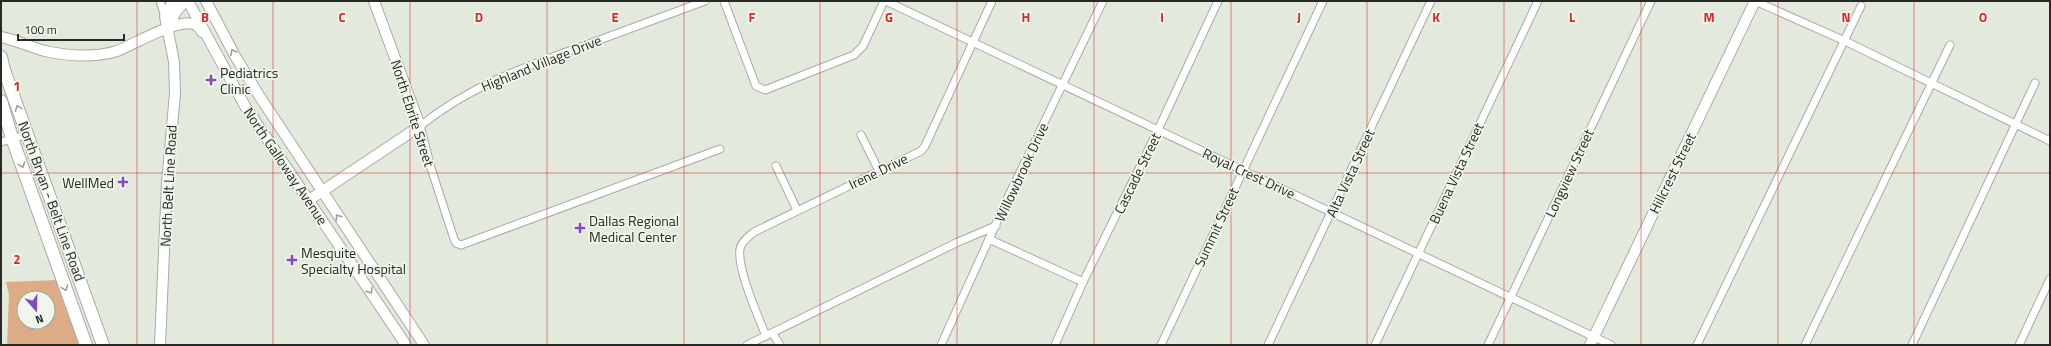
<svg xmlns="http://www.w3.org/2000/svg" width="2051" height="346" font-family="'Titillium Web',sans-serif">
<rect width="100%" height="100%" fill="#e3e9dd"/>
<path fill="#ddac86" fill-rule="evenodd" d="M 58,280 L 81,345 L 7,345 L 9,295 L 6,282 ZM 24,298 L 48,298 L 48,322 L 24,322 Z"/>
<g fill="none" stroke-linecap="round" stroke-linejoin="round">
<g stroke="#a7aca2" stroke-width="9">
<g id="street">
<path d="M 160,1 L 165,16"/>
<path d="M 705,1 C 664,16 623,31 583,46 C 522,68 472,85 420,126 L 431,168 L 454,239 L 456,243 L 461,245 L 720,149"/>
<path d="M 724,1 L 756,86 L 765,90 L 854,55 L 863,46 L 884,1"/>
<path d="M 886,1 L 1611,345"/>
<path d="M 1755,1 L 1845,41 L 2050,141"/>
<path d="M 861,135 L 879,171"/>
<path d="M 1,142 L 28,134"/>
<path d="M 776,166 L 797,210"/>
<path d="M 989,239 L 1083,282"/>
<path d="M 773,334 L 780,345"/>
<path d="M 766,336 C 758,316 737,269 740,249 C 741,242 749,236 754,232 L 921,151 L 925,146 L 992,1"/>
<path d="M 747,345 L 958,242 L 996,226"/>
<path d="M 941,345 L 1009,195 L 1103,1"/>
<path d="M 1055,345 L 1083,282 L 1158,130 L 1218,1"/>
<path d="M 1161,345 L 1323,1"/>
<path d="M 1268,345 L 1431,1"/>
<path d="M 1375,345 L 1538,1"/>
<path d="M 1488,345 L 1651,1"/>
<path d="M 1697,345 L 1861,6"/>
<path d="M 1805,345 L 1950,45"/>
<path d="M 1912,345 L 2035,83"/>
<path d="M 2019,345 L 2050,279"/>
</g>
</g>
<g stroke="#a7aca2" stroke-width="12">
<g id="secondary">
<path d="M 188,1 L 245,106 L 406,345"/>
<path d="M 206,1 L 235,56 L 260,97 L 424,345"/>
<path d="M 169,28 L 175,13 L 185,1"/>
<path d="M 1,37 C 16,40 30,47 45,51 C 67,56 95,58 117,51 C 133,45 181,16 196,25 C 199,27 201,30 202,32"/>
<path d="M 309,200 L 420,126 L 374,1"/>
<path d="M 160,345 L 167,183 L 175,93 L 174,62 L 165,16 L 173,1"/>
<path d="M 1590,345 L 1755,1"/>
</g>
</g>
<g stroke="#a7aca2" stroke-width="14">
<g id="primary">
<path d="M 1,57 L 4,70 L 103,345"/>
<path d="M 1,101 L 12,138 L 86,345"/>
</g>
</g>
<use href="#street" stroke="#fff" stroke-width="7"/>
<use href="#secondary" stroke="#fff" stroke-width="10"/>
<use href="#primary" stroke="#fff" stroke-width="12"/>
</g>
<defs><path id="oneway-chevron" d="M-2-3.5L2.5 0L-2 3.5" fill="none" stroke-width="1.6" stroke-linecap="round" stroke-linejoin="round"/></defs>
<g stroke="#9e9f9d">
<use href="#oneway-chevron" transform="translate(233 52) rotate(-118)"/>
<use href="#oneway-chevron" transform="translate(18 108) rotate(-111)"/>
<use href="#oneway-chevron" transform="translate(22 165) rotate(70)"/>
<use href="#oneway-chevron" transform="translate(338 217) rotate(-124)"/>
<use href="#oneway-chevron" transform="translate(65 288) rotate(70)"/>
<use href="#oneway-chevron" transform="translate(370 291) rotate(56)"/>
</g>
<path fill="none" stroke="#d62828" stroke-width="1" stroke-opacity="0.55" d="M 137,1 L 137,345M 273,1 L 273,345M 410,1 L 410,345M 547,1 L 547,345M 684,1 L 684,345M 820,1 L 820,345M 957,1 L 957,345M 1094,1 L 1094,345M 1231,1 L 1231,345M 1367,1 L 1367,345M 1504,1 L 1504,345M 1641,1 L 1641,345M 1778,1 L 1778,345M 1914,1 L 1914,345M 1,173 L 2050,173"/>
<g fill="#834ac1" stroke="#f0f6eb" stroke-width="1.5">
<path d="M209 74h4v4h4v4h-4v4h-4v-4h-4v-4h4z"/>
<path d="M121 176h4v4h4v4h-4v4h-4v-4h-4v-4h4z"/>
<path d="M578 222h4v4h4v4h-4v4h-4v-4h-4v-4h4z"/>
<path d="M290 254h4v4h4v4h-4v4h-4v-4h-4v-4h4z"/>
</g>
<g text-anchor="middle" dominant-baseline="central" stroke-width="3.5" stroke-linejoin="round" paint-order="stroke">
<g font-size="14" fill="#272925" stroke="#f0f6eb">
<text transform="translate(541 63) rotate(-22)">Highland Village Drive</text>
<text transform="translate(413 113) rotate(72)">North Ebrite Street</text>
<text transform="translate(286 166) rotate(56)">North Galloway Avenue</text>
<text transform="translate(878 171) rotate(-26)">Irene Drive</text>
<text transform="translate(1021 172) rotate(-65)">Willowbrook Drive</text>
<text transform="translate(1137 173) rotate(-64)">Cascade Street</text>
<text transform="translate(1249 173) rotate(25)">Royal Crest Drive</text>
<text transform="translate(1350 173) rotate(-65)">Alta Vista Street</text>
<text transform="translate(1456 173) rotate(-65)">Buena Vista Street</text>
<text transform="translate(1569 173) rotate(-65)">Longview Street</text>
<text transform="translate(1672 173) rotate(-64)">Hillcrest Street</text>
<text transform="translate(168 186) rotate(-87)">North Belt Line Road</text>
<text transform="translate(52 201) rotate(70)">North Bryan - Belt Line Road</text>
<text transform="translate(1216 227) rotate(-65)">Summit Street</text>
</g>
<g font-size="14" fill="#272925" stroke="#f0f6eb" text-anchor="start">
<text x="220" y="72">Pediatrics<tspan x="220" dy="16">Clinic</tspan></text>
<text x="114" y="182" text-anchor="end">WellMed</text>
<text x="589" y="220">Dallas Regional<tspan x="589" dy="16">Medical Center</tspan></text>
<text x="301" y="252">Mesquite<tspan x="301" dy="16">Specialty Hospital</tspan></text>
</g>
</g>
<g font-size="13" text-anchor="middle" font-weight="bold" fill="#d62828" stroke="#f0f6eb" stroke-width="3.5" stroke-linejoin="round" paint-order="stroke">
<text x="205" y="22">B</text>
<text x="342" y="22">C</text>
<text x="479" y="22">D</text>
<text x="615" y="22">E</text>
<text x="752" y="22">F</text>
<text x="889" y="22">G</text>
<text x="1026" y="22">H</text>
<text x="1162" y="22">I</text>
<text x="1299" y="22">J</text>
<text x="1436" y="22">K</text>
<text x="1572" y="22">L</text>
<text x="1709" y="22">M</text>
<text x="1846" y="22">N</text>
<text x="1983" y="22">O</text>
<text x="17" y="91">1</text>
<text x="17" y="264">2</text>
</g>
<rect width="2051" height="346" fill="none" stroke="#272925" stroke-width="4"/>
<g transform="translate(36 310) rotate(160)"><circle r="19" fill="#f0f6eb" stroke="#a0a49c"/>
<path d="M0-3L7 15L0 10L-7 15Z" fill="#834ac1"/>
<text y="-6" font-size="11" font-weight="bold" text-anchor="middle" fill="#272925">N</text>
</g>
<path d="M18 34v6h106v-6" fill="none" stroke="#272925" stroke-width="2"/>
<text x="24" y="34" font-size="12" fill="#272925" stroke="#f0f6eb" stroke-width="3" paint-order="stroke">100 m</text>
</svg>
